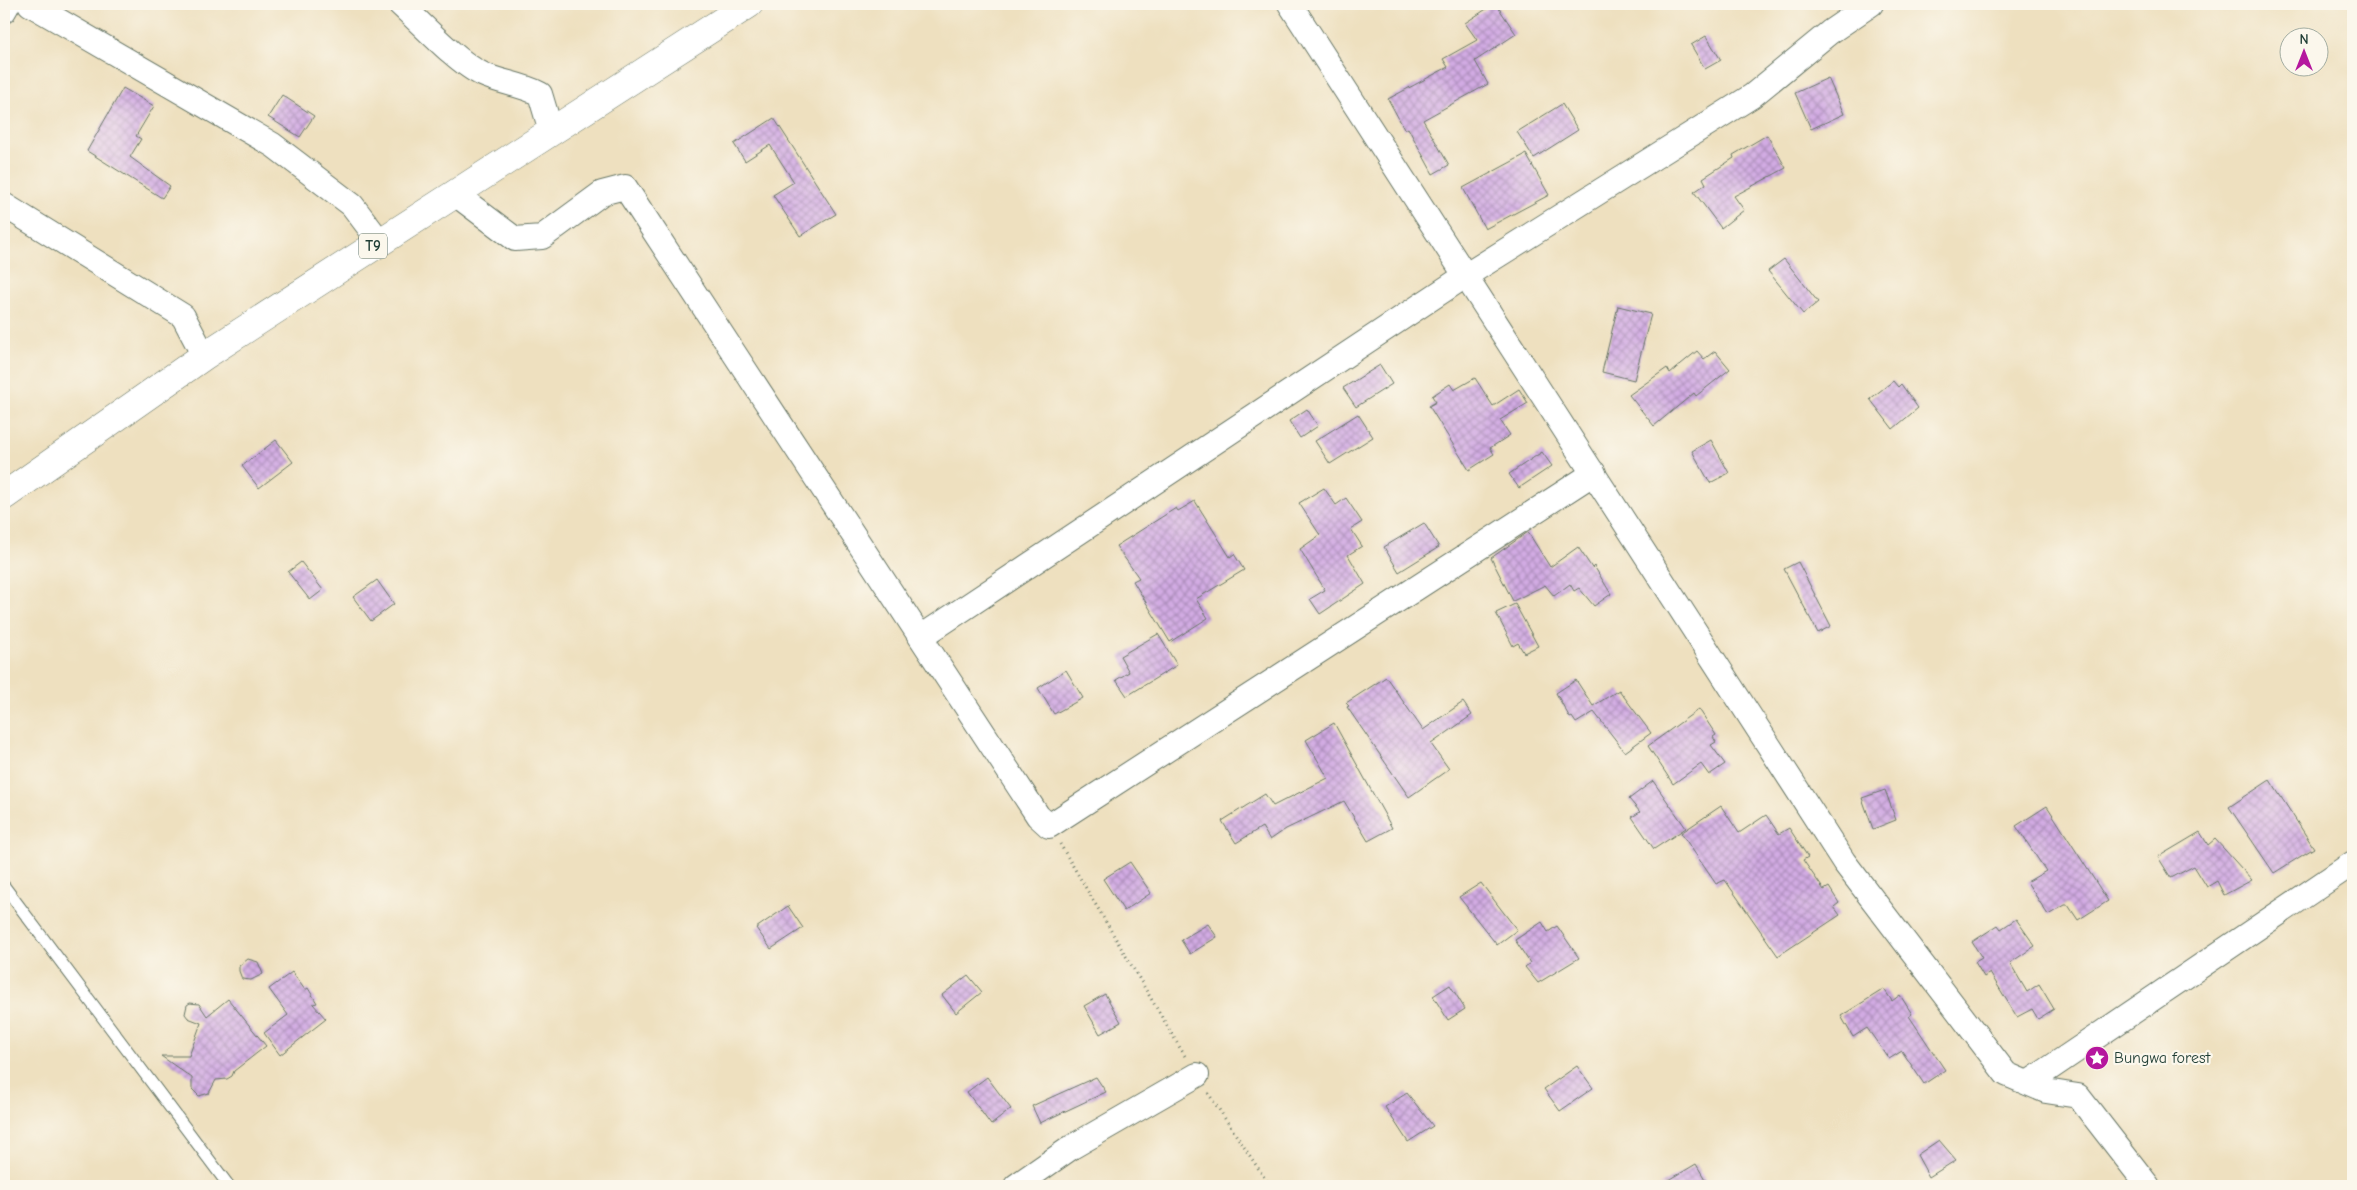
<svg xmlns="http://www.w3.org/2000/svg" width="2357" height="1190" font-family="'Comic Neue',sans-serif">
<defs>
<pattern id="building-cross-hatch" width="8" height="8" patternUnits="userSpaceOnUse" patternTransform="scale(1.25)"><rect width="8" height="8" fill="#d2abe3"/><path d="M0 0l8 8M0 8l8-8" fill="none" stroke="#aa8cb9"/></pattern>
</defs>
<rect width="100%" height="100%" fill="#fbf7ec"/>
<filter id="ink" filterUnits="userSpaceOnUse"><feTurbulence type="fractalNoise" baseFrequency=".02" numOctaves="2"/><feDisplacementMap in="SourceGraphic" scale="10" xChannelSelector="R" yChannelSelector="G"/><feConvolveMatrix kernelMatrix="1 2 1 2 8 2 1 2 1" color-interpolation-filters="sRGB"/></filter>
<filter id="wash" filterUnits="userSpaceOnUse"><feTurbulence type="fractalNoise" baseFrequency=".0096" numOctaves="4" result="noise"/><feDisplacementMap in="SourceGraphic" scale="20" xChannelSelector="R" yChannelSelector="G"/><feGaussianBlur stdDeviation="1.12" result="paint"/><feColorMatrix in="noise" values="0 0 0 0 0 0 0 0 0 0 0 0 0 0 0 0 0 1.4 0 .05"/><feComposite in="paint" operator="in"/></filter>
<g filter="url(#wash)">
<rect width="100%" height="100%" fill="#eee0bf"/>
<g id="blocks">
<g fill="url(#building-cross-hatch)">
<path d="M 1494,4 L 1496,4 L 1516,34 L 1475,61 L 1488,84 L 1423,120 L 1449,165 L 1433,174 L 1408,128 L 1405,130 L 1388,99 L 1448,67 L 1443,59 L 1477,40 L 1465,23 Z"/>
<path d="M 1706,36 L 1721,60 L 1705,69 L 1691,45 Z"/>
<path d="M 1828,78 L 1844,114 L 1811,129 L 1795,93 Z"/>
<path d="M 123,88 L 154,106 L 136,136 L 141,139 L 130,157 L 170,186 L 162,198 L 87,151 Z"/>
<path d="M 282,95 L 314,116 L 300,137 L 268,117 Z"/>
<path d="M 1562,104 L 1578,130 L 1534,158 L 1517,132 Z"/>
<path d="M 774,118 L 836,214 L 800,236 L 773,195 L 794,182 L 770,145 L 745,161 L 734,144 Z"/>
<path d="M 1767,135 L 1786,168 L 1734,196 L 1744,210 L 1721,228 L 1694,192 L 1706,184 L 1703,178 L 1734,158 L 1733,155 Z"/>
<path d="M 1526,154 L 1549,195 L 1485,229 L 1463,188 Z"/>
<path d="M 1784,259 L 1818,302 L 1803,314 L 1768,271 Z"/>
<path d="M 1618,306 L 1651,314 L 1634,380 L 1602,372 Z"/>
<path d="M 1697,351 L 1704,359 L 1715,351 L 1730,369 L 1696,396 L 1694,393 L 1654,426 L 1629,395 L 1667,368 L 1670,373 Z"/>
<path d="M 1380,365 L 1392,384 L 1356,407 L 1343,388 Z"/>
<path d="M 1475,378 L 1493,406 L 1519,389 L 1528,403 L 1500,420 L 1510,435 L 1490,448 L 1494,454 L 1469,470 L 1429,406 L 1436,402 L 1432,396 L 1450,384 L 1454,390 Z"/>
<path d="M 1893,381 L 1898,387 L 1901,384 L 1918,408 L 1893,429 L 1870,399 Z"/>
<path d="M 1307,409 L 1318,426 L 1300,438 L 1289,421 Z"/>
<path d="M 1358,414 L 1373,437 L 1330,464 L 1315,441 Z"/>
<path d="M 276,440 L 293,462 L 259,488 L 242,466 Z"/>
<path d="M 1711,440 L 1729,473 L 1710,483 L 1692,451 Z"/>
<path d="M 1542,452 L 1552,466 L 1519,488 L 1509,474 Z"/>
<path d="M 1324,488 L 1336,505 L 1346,498 L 1362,522 L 1351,529 L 1362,546 L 1348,555 L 1365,584 L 1320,614 L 1310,599 L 1325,590 L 1300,549 L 1320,535 L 1299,503 Z"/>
<path d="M 1195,501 L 1230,557 L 1234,554 L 1244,570 L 1196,599 L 1208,618 L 1170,642 L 1133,581 L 1139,578 L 1116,546 L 1176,508 L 1178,511 Z"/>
<path d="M 1424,523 L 1439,547 L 1399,572 L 1384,547 Z"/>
<path d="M 1528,532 L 1550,567 L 1578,547 L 1592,568 L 1594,566 L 1611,594 L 1594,606 L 1579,588 L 1574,591 L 1570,584 L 1554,596 L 1545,585 L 1513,601 L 1491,558 Z"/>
<path d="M 301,562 L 323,590 L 310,600 L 288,572 Z"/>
<path d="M 1798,562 L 1831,626 L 1818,633 L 1784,569 Z"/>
<path d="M 377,580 L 394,604 L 371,621 L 353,597 Z"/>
<path d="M 1515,604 L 1538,646 L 1524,653 L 1518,643 L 1513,646 L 1496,613 Z"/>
<path d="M 1158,634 L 1177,665 L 1127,696 L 1116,680 L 1129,672 L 1120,656 Z"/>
<path d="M 1066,670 L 1083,698 L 1054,714 L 1038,688 Z"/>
<path d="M 1386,677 L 1423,730 L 1463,702 L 1472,715 L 1431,744 L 1449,769 L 1409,797 L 1347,707 L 1349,706 L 1346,703 Z"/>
<path d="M 1576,680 L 1593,706 L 1619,690 L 1651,733 L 1625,752 L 1594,712 L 1576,723 L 1572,717 L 1570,718 L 1556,693 Z"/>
<path d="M 1699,709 L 1716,735 L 1713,737 L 1716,742 L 1711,745 L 1725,764 L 1709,775 L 1701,764 L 1673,784 L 1648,746 Z"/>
<path d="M 1334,723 L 1392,828 L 1368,841 L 1344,801 L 1286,829 L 1270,840 L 1262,827 L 1236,843 L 1222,821 L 1265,794 L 1273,806 L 1328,778 L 1306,740 Z"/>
<path d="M 2270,780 L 2314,848 L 2274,873 L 2229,807 Z"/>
<path d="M 1653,781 L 1686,828 L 1654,849 L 1632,817 L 1640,812 L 1629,799 Z"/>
<path d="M 1885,790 L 1896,820 L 1873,829 L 1862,798 Z"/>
<path d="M 1721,806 L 1739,833 L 1766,815 L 1779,834 L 1789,828 L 1808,857 L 1803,860 L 1824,890 L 1829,887 L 1839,903 L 1834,907 L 1840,915 L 1778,956 L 1725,880 L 1716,884 L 1681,833 Z"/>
<path d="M 2047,806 L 2108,901 L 2078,920 L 2068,905 L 2065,905 L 2048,915 L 2027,882 L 2046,871 L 2016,826 Z"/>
<path d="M 2200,832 L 2208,845 L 2215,839 L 2252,880 L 2224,895 L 2217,881 L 2207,887 L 2194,866 L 2171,878 L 2158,857 Z"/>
<path d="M 1130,862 L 1151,893 L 1124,911 L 1103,879 Z"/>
<path d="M 1481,883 L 1517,930 L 1497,945 L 1459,897 Z"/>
<path d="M 788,906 L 803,928 L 771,949 L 756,928 Z"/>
<path d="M 2016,919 L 2035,946 L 2010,963 L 2027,992 L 2039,984 L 2054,1009 L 2038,1019 L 2032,1009 L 2017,1017 L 1990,973 L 1984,977 L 1975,962 L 1982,958 L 1972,942 L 1998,925 L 2001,929 Z"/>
<path d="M 1542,922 L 1548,932 L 1557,926 L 1579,958 L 1538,983 L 1525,967 L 1530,963 L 1515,940 Z"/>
<path d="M 1208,924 L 1217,937 L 1190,954 L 1181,940 Z"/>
<path d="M 248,959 L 258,962 L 263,974 L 251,980 L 242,979 L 239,971 L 239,966 Z"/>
<path d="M 292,972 L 305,990 L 308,988 L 317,1003 L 313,1004 L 326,1019 L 280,1055 L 264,1033 L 288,1015 L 269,989 Z"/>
<path d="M 968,975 L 982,992 L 956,1013 L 942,995 Z"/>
<path d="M 1450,985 L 1465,1009 L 1448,1020 L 1433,996 Z"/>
<path d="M 1884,989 L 1892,1001 L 1900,995 L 1912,1014 L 1909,1016 L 1945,1070 L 1924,1084 L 1902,1051 L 1889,1059 L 1867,1028 L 1853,1037 L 1841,1016 Z"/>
<path d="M 1105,994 L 1121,1022 L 1100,1034 L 1084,1006 Z"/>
<path d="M 228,999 L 266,1046 L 234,1071 L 232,1076 L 227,1079 L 216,1080 L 209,1093 L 199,1096 L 192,1089 L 192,1078 L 161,1056 L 189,1056 L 201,1023 L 188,1018 L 185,1014 L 187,1005 L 190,1003 L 199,1004 L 207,1016 Z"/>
<path d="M 1577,1066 L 1593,1088 L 1560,1111 L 1544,1089 Z"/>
<path d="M 987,1077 L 1011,1109 L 991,1125 L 967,1092 Z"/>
<path d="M 1096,1077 L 1106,1092 L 1040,1123 L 1032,1106 Z"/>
<path d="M 1407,1093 L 1433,1126 L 1408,1142 L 1385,1107 Z"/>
<path d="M 1939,1140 L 1956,1160 L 1929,1177 L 1917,1155 Z"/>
<path d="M 1696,1164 L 1709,1186 L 1659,1186 Z"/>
</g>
</g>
</g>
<g filter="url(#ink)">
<use href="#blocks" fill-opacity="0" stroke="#677665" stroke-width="1"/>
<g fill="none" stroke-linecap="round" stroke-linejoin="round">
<g stroke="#677665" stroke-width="13">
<path id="lane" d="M 4,886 L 229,1186"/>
</g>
<g stroke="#677665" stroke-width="26">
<g id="street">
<path d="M 30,4 L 273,145 L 352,205 L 380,242"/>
<path d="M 400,4 C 420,22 459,64 482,74 C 501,83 521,84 540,94 L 551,131"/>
<path d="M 1290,4 L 1844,862 L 2006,1074 L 2046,1091 L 2078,1096 L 2148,1186"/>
<path d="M 4,11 L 8,4"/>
<path d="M 454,193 L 515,239 L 542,237 L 602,193 L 625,187 L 1038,816 L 1049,826 L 1594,473"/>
<path d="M 4,205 L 183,316 L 204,356"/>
<path d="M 921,637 L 1465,276 L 1752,96 L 1830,32 L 1871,4"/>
<path d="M 2028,1083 L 2353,863"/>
<path d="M 1016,1186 L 1072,1147 L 1197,1075"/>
</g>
</g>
<g stroke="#677665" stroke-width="29">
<path id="highway" d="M 4,496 L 204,356 L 749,4"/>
</g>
<g stroke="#677665" stroke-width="3" stroke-dasharray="1 4" stroke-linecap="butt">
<path d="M 1060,844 L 1186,1058"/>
<path d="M 1208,1093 L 1270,1186"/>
</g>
<use href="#lane" stroke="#fff" stroke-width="11"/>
<use href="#street" stroke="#fff" stroke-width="24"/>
<use href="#highway" stroke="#fff" stroke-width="28"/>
</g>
</g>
<defs>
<g id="sight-disc" transform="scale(1.25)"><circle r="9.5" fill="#b5179e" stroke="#fbf7ec"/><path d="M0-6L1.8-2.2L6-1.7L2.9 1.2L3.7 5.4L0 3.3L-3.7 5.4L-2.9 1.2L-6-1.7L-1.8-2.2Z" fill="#fff"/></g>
</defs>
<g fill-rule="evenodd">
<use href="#sight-disc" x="2097" y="1058"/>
</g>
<g text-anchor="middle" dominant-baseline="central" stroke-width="4.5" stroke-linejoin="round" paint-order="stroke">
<rect fill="#fbf7ec" stroke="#61756b" stroke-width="1" x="359" y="233.5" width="28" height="25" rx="4"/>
<g font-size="15" font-weight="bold" fill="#1f3d34">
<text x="373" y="246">T9</text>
</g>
<g font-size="16" fill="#1f3d34" stroke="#fbf7ec" text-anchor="start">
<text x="2114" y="1058">Bungwa forest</text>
</g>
</g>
<rect width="2357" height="1190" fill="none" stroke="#fbf7ec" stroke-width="20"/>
<g transform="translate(2304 52)"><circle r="24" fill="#fbf7ec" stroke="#a3ada2"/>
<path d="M0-4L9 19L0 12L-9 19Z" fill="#b5179e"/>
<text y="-8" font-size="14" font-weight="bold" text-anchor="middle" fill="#1f3d34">N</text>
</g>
</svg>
